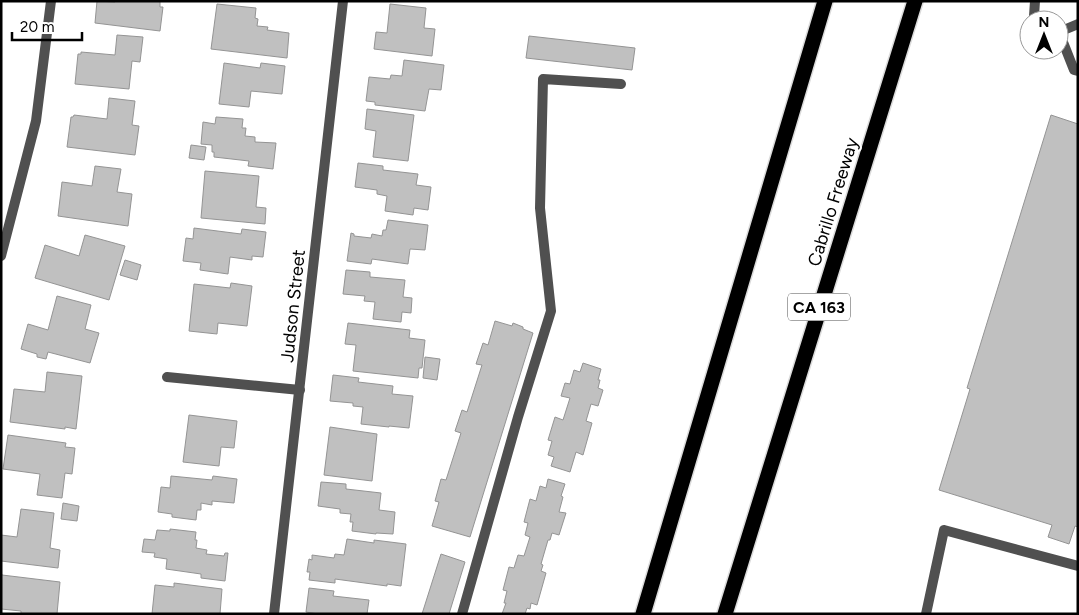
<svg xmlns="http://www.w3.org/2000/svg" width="1079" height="615" font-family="Figtree,sans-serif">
<rect width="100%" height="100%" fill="#fff"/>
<g fill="#c0c0c0" stroke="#949494">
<path d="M 97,1 L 115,2 L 115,1 L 160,1 L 160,7 L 163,7 L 160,31 L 95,23 Z"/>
<path d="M 217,4 L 256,8 L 255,18 L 258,19 L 257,26 L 268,27 L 267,30 L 289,33 L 287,58 L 211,49 Z"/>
<path d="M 390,4 L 426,8 L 424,28 L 435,29 L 432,56 L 374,49 L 376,32 L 387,33 Z"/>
<path d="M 117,35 L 143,37 L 140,62 L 132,61 L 129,89 L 75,84 L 78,54 L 81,54 L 81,52 L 115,55 Z"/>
<path d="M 529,36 L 635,48 L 632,70 L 526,58 Z"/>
<path d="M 404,60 L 444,65 L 441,90 L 429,89 L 425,111 L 375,105 L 375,102 L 366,101 L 369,77 L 390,79 L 391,75 L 402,76 Z"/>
<path d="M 224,63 L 260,68 L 261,63 L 285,66 L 282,94 L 251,91 L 249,107 L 219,104 Z"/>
<path d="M 109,98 L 135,101 L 132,125 L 139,126 L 135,155 L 67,147 L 71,117 L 73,117 L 74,115 L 107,119 Z"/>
<path d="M 367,109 L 414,115 L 408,161 L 373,157 L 376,131 L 365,129 Z"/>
<path d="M 1051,115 L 1078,124 L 1078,527 L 1075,526 L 1069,544 L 1048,537 L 1052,525 L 939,490 L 970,389 L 967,388 Z"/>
<path d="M 216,117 L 243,119 L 242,128 L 246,128 L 245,136 L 255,137 L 255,142 L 276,143 L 273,169 L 248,166 L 249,161 L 214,157 L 214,152 L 212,152 L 212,145 L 201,144 L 203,122 L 215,124 Z"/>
<path d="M 191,145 L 206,147 L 204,160 L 189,158 Z"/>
<path d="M 358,163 L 383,166 L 383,170 L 418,174 L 416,185 L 431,187 L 428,210 L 414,208 L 413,215 L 385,211 L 387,196 L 377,194 L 377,190 L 355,187 Z"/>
<path d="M 95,166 L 121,169 L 117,192 L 132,194 L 128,226 L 58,216 L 62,182 L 92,186 Z"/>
<path d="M 205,171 L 259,176 L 256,207 L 266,208 L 265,224 L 201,218 Z"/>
<path d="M 388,220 L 428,225 L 425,250 L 410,249 L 408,264 L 372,259 L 371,264 L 347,261 L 351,233 L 354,234 L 354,236 L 371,238 L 372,234 L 382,236 L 383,230 L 386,230 Z"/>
<path d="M 194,228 L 241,234 L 242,229 L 266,232 L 263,257 L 252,256 L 252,260 L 230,257 L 228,274 L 200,270 L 201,263 L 183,261 L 186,238 L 193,239 Z"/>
<path d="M 85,235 L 125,246 L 109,300 L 35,278 L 45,245 L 79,256 Z"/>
<path d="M 125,260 L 141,265 L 137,280 L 120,275 Z"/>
<path d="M 346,270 L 370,272 L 370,277 L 405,280 L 403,297 L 412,298 L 411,313 L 402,312 L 401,322 L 373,319 L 375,302 L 364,301 L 365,296 L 343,294 Z"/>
<path d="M 231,283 L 252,286 L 247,326 L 218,323 L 217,334 L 189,331 L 194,284 L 230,288 Z"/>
<path d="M 57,296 L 91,305 L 85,329 L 99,333 L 90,363 L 48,352 L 46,359 L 37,357 L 37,354 L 21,349 L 28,324 L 48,330 Z"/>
<path d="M 495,321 L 512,326 L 513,323 L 523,327 L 523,329 L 533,333 L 470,537 L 432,526 L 439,502 L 435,501 L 441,479 L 446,480 L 461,433 L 455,431 L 462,410 L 467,412 L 482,365 L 476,364 L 483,343 L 488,345 Z"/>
<path d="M 348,323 L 410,330 L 409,338 L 425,340 L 422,368 L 419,368 L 418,378 L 353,371 L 356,345 L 345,344 Z"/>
<path d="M 425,357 L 440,359 L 437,380 L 423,378 Z"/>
<path d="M 583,363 L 601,369 L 598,380 L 600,380 L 598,388 L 603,390 L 598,406 L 591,404 L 586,421 L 592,423 L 583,455 L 576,452 L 570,472 L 551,466 L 554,457 L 548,455 L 552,441 L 548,440 L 555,417 L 563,420 L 570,398 L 561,396 L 565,383 L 570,384 L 574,370 L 580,372 Z"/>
<path d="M 47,372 L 82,376 L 76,429 L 65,427 L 65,429 L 10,422 L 14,389 L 45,392 Z"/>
<path d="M 333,375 L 359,378 L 358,382 L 393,386 L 392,394 L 413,396 L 409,428 L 389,426 L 389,427 L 361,424 L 363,407 L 353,406 L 353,403 L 330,401 Z"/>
<path d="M 189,415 L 237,421 L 234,448 L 221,447 L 219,466 L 183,462 Z"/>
<path d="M 330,427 L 377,434 L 372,481 L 324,475 Z"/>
<path d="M 8,435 L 66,443 L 65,447 L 75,448 L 72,474 L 65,473 L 62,498 L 37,495 L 40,474 L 3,469 Z"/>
<path d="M 171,476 L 212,480 L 213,476 L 237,479 L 234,503 L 212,501 L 212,505 L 201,503 L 201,510 L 197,510 L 196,520 L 172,517 L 172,514 L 158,512 L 161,487 L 170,488 Z"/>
<path d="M 548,479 L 565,484 L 561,496 L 563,497 L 559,512 L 566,513 L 559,535 L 552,533 L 550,540 L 548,540 L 541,564 L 543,565 L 541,571 L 546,573 L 537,605 L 531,603 L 530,609 L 527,608 L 525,614 L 502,614 L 506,603 L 504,603 L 507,591 L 503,590 L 509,567 L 514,568 L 518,555 L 524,556 L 530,537 L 525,535 L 528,523 L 524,522 L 530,499 L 536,501 L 540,486 L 546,488 Z"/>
<path d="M 321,482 L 346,484 L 346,489 L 381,493 L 379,510 L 395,512 L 393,534 L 376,533 L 376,534 L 352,531 L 353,522 L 350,522 L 351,514 L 340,513 L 340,509 L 318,506 Z"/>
<path d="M 63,503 L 79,506 L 77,521 L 61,519 Z"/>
<path d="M 21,509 L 54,513 L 50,548 L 60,550 L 58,568 L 1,561 L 1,535 L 17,537 Z"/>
<path d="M 170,529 L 196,532 L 195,540 L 197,540 L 196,548 L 207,550 L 206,554 L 224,556 L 225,553 L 228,553 L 225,581 L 201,578 L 201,574 L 166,569 L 167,559 L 154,557 L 155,553 L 142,552 L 144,539 L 155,540 L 157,530 L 170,531 Z"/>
<path d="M 347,539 L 374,543 L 374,540 L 406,544 L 401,586 L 387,584 L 387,586 L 335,579 L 335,583 L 309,580 L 310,572 L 307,572 L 309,559 L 312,560 L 312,555 L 334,558 L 335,554 L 344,555 Z"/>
<path d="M 441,554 L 465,562 L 449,614 L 422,614 Z"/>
<path d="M 1,573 L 2,575 L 60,582 L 57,614 L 21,614 L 21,611 L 1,609 Z"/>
<path d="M 174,583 L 222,589 L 220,614 L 152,614 L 155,585 L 174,587 Z"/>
<path d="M 309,588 L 334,591 L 333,596 L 369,600 L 367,614 L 318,614 L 306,612 Z"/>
</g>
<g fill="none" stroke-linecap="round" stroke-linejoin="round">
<g stroke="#dbdbdb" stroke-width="18">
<g id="motorway">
<path d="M 643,614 L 825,1"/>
<path d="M 725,614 L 915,1"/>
</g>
</g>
<g stroke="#505050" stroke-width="10">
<path d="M 1078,24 L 1059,32 L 1074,70 L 1078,71"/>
<path d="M 462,614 L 518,417 L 551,311 L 540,208 L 543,79 L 621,84"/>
<path d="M 926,614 L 944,530 L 1078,566"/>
</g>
<g stroke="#505050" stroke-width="10">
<path d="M 1,256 L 36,121 L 51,1"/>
<path d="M 167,377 L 300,390"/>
<path d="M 274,614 L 343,1"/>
</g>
<path stroke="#505050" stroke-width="10" d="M 1035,1 L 1034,16 L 1040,20"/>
<use href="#motorway" stroke="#000" stroke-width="15"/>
</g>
<g text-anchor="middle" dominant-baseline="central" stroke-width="4" stroke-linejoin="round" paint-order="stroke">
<rect fill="#fff" stroke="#4c4c4c" stroke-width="1" x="788" y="293.5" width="62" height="27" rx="4"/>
<g font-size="16" font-weight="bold" fill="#000">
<text x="819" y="307">CA 163</text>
</g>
<g font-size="18" fill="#000" stroke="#fff">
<text transform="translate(833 202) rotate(-73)">Cabrillo Freeway</text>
<text transform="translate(293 306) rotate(-84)">Judson Street</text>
</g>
</g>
<rect width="1079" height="615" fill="none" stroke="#000000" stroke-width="5"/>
<g transform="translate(1044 35)"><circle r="24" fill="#ffffff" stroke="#999999"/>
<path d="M0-4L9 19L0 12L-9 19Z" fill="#000000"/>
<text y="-8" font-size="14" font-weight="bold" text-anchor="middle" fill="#000000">N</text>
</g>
<path d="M12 32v8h70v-8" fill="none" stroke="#000000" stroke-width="2.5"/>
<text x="20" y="32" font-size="15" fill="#000000" stroke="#ffffff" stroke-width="4" paint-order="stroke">20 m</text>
</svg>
